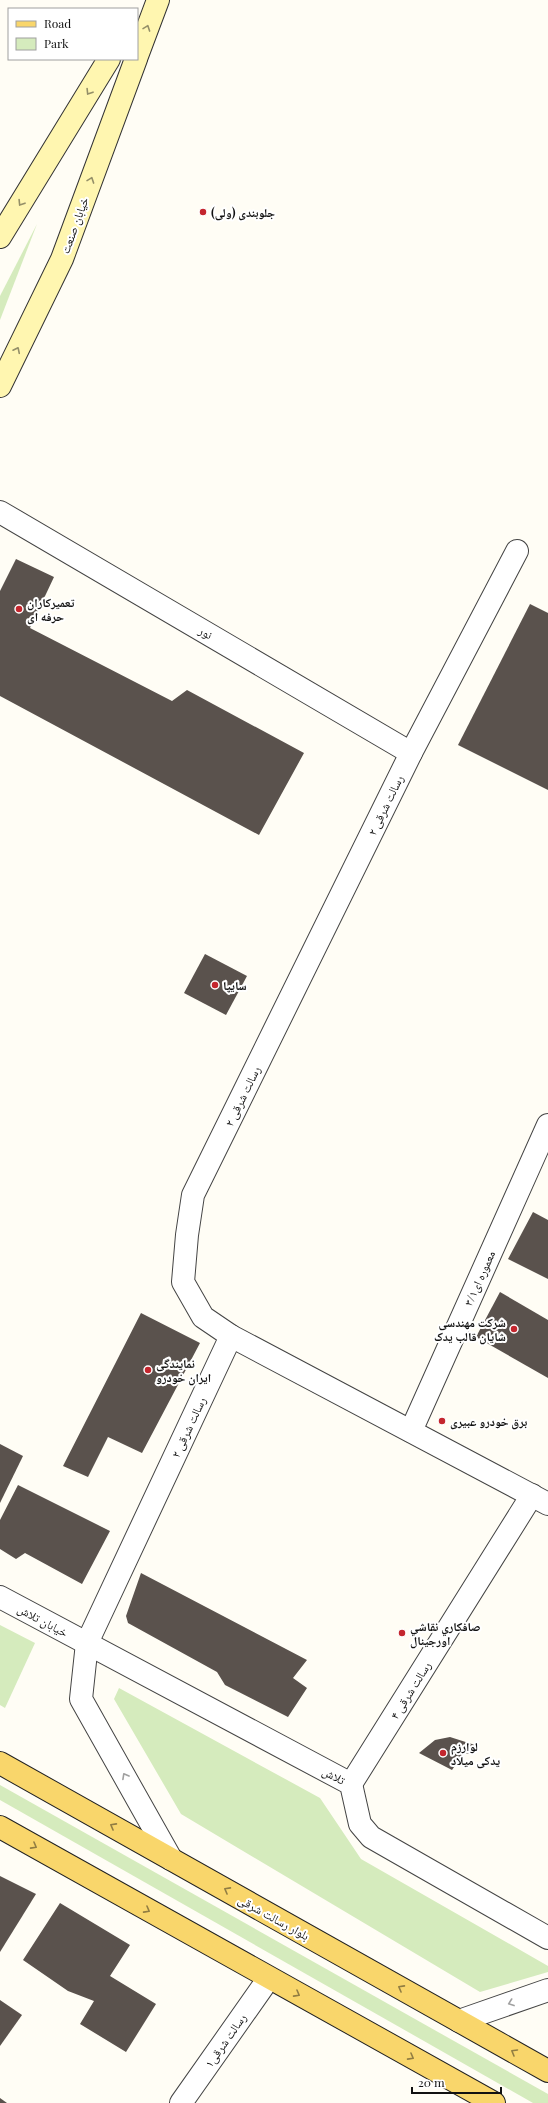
<svg xmlns="http://www.w3.org/2000/svg" width="548" height="2103" font-family="'Playfair Display','Noto Naskh Arabic',serif">
<rect width="100%" height="100%" fill="#fffdf5"/>
<g fill="#d5ebbd">
<path d="M 37,224 L 0,320 L 0,296 Z"/>
<path d="M 0,1625 L 35,1643 L 5,1708 L 0,1705 Z"/>
<path d="M 119,1688 L 320,1798 L 361,1859 L 548,1966 L 548,1972 L 480,1992 L 181,1814 L 114,1699 Z"/>
<path d="M 0,1785 L 548,2094 L 548,2103 L 533,2103 L 0,1800 Z"/>
</g>
<g fill="#5a524d">
<path d="M 16,559 L 54,577 L 30,628 L 172,701 L 187,690 L 304,753 L 259,835 L 0,696 L 0,591 Z"/>
<path d="M 530,604 L 548,613 L 548,790 L 458,745 Z"/>
<path d="M 205,954 L 247,976 L 226,1015 L 184,993 Z"/>
<path d="M 533,1212 L 548,1220 L 548,1279 L 508,1259 Z"/>
<path d="M 500,1292 L 548,1320 L 548,1378 L 476,1337 Z"/>
<path d="M 141,1313 L 200,1343 L 142,1453 L 108,1437 L 88,1477 L 63,1466 Z"/>
<path d="M 0,1444 L 23,1456 L 0,1503 Z"/>
<path d="M 18,1485 L 110,1531 L 82,1584 L 25,1553 L 16,1559 L 0,1549 L 0,1520 Z"/>
<path d="M 141,1573 L 307,1660 L 293,1678 L 307,1688 L 288,1717 L 225,1685 L 217,1672 L 128,1623 L 126,1616 Z"/>
<path d="M 450,1737 L 475,1745 L 471,1753 L 463,1754 L 452,1770 L 419,1753 L 435,1740 Z"/>
<path d="M 0,1876 L 36,1894 L 0,1952 Z"/>
<path d="M 60,1903 L 130,1945 L 110,1976 L 156,2004 L 126,2052 L 80,2024 L 94,2001 L 68,1991 L 23,1960 Z"/>
<path d="M 0,2000 L 22,2015 L 0,2046 Z"/>
<path d="M 0,2098 L 7,2103 L 0,2103 Z"/>
</g>
<g fill="none" stroke-linecap="round" stroke-linejoin="round">
<g stroke="#444" stroke-width="24">
<g id="street">
<path d="M 0,512 L 411,753"/>
<path d="M 231,1336 L 548,1504"/>
<path d="M 411,1431 L 548,1125"/>
<path d="M 0,1597 L 351,1784 L 360,1824 L 371,1837 L 548,1938"/>
<path d="M 351,1784 L 532,1495"/>
<path d="M 171,1859 L 81,1699 L 87,1643 L 231,1336 L 203,1317 L 183,1282 L 187,1235 L 193,1195 L 411,753 L 517,551"/>
<path d="M 459,2021 L 548,1990"/>
<path d="M 181,2103 L 269,1978"/>
</g>
</g>
<g stroke="#333" stroke-width="24">
<g id="secondary">
<path d="M 137,56 L 158,0"/>
<path d="M 0,237 L 109,59"/>
<path d="M 0,386 L 62,259 L 136,59"/>
</g>
</g>
<g stroke="#222" stroke-width="24">
<g id="primary">
<path d="M 0,1763 L 548,2071"/>
<path d="M 0,1827 L 494,2103"/>
</g>
</g>
<use href="#street" stroke="#fff" stroke-width="22"/>
<use href="#secondary" stroke="#fff6b0" stroke-width="22"/>
<use href="#primary" stroke="#f9d66b" stroke-width="22"/>
</g>
<defs><path id="oneway-chevron" d="M-2-3.5L2.5 0L-2 3.5" fill="none" stroke-width="1.6" stroke-linecap="round" stroke-linejoin="round"/></defs>
<g stroke="#948f68">
<use href="#oneway-chevron" transform="translate(147 28) rotate(-70)"/>
<use href="#oneway-chevron" transform="translate(89 92) rotate(122)"/>
<use href="#oneway-chevron" transform="translate(91 180) rotate(-70)"/>
<use href="#oneway-chevron" transform="translate(21 203) rotate(122)"/>
<use href="#oneway-chevron" transform="translate(17 350) rotate(-64)"/>
</g>
<g stroke="#a0a0a0">
<use href="#oneway-chevron" transform="translate(125 1776) rotate(-119)"/>
<use href="#oneway-chevron" transform="translate(511 2003) rotate(160)"/>
</g>
<g stroke="#917d42">
<use href="#oneway-chevron" transform="translate(113 1826) rotate(-151)"/>
<use href="#oneway-chevron" transform="translate(34 1846) rotate(29)"/>
<use href="#oneway-chevron" transform="translate(227 1890) rotate(-151)"/>
<use href="#oneway-chevron" transform="translate(147 1910) rotate(29)"/>
<use href="#oneway-chevron" transform="translate(401 1988) rotate(-151)"/>
<use href="#oneway-chevron" transform="translate(297 1994) rotate(29)"/>
<use href="#oneway-chevron" transform="translate(514 2052) rotate(-150)"/>
<use href="#oneway-chevron" transform="translate(411 2057) rotate(29)"/>
</g>
<g fill="#c4262e" stroke="#fff" stroke-width="1.5">
<circle cx="203" cy="212" r="4"/>
<circle cx="19" cy="609" r="4"/>
<circle cx="215" cy="985" r="4"/>
<circle cx="514" cy="1329" r="4"/>
<circle cx="148" cy="1370" r="4"/>
<circle cx="442" cy="1421" r="4"/>
<circle cx="402" cy="1633" r="4"/>
<circle cx="443" cy="1753" r="4"/>
</g>
<g text-anchor="middle" dominant-baseline="central" stroke-width="4" stroke-linejoin="round" paint-order="stroke">
<g font-size="12" font-weight="bold" fill="#111" stroke="#fff" text-anchor="start">
<text x="211" y="212">جلوبندی (ولی)</text>
<text x="27" y="602">تعمیرکاران<tspan x="27" dy="14">حرفه ای</tspan></text>
<text x="223" y="985">سایپا</text>
<text x="506" y="1322" text-anchor="end">شرکت مهندسی<tspan x="506" dy="14">شایان قالب یدک</tspan></text>
<text x="156" y="1363">نمایندگی<tspan x="156" dy="14">ایران خودرو</tspan></text>
<text x="450" y="1421">برق خودرو عبیری</text>
<text x="410" y="1626">صافكاري نقاشي<tspan x="410" dy="14">اورجينال</tspan></text>
<text x="451" y="1746">لوارزم<tspan x="451" dy="14">یدکی میلاد</tspan></text>
</g>
<g font-size="12" fill="#111" stroke="#fff">
<text transform="translate(74 225) rotate(-70)">خیابان صنعت</text>
<text transform="translate(206 632) rotate(30)">نور</text>
<text transform="translate(385 805) rotate(-64)">رسالت شرقی ۲</text>
<text transform="translate(242 1096) rotate(-64)">رسالت شرقی ۲</text>
<text transform="translate(479 1278) rotate(-66)">معموره ای۳/۱</text>
<text transform="translate(188 1427) rotate(-65)">رسالت شرقی ۲</text>
<text transform="translate(43 1620) rotate(28)">خیابان تلاش</text>
<text transform="translate(410 1690) rotate(-58)">رسالت شرقی ۴</text>
<text transform="translate(334 1775) rotate(28)">تلاش</text>
<text transform="translate(274 1917) rotate(29)">بلوار رسالت شرقی</text>
<text transform="translate(225 2040) rotate(-55)">رسالت شرقی۱</text>
</g>
</g>
<rect x="8" y="8" width="130" height="52" fill="#ffffff" stroke="#a0a0a0"/>
<rect x="16" y="21" width="20" height="6" fill="#f9d66b" stroke="#a0a0a0"/>
<text x="44" y="28" font-size="12" fill="#111111">Road</text>
<rect x="16" y="38" width="20" height="12" fill="#d5ebbd" stroke="#a0a0a0"/>
<text x="44" y="48" font-size="12" fill="#111111">Park</text>
<path d="M412 2087v6h89v-6" fill="none" stroke="#111111" stroke-width="2"/>
<text x="418" y="2087" font-size="12" fill="#111111" stroke="#ffffff" stroke-width="3" paint-order="stroke">20 m</text>
</svg>
